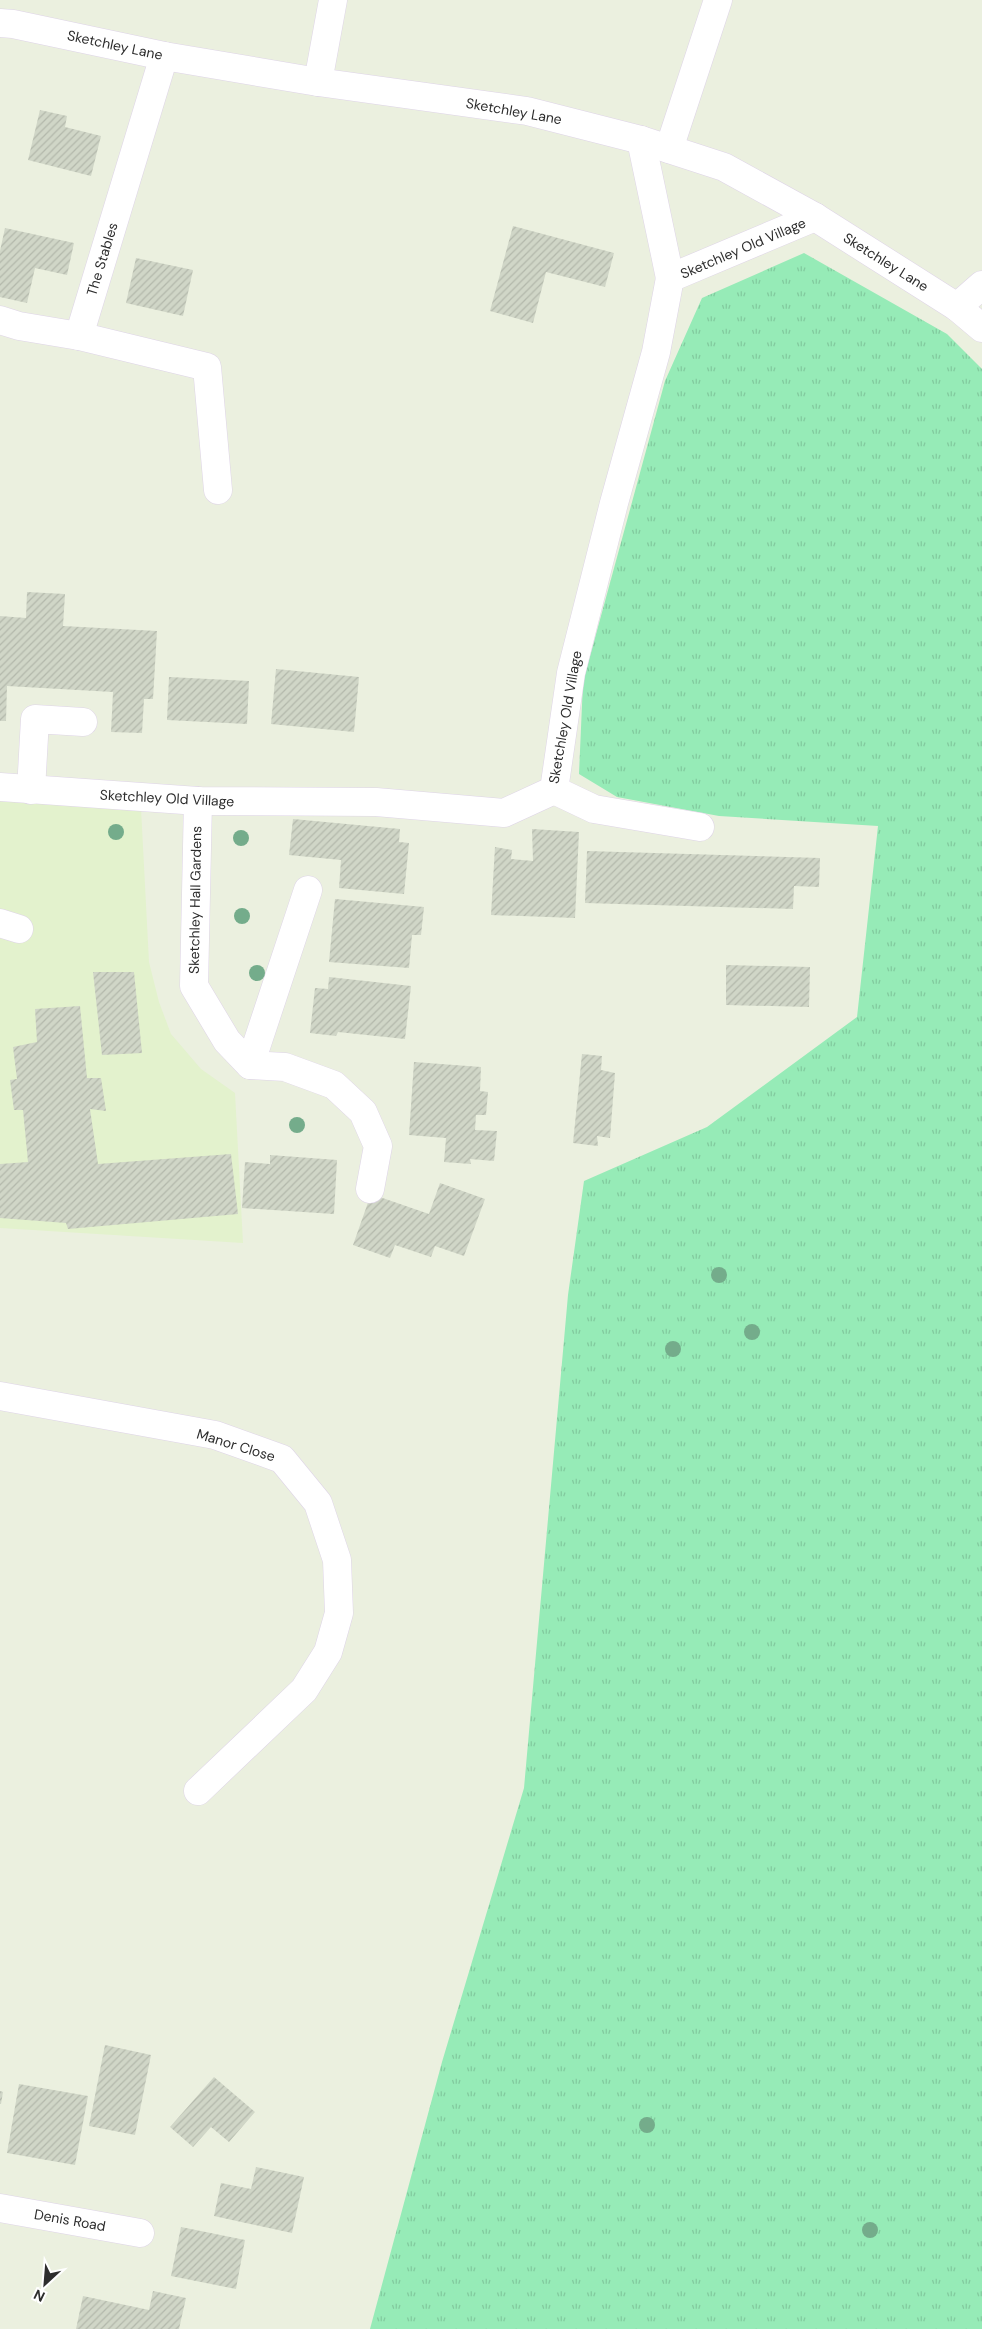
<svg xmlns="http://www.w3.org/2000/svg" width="982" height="2329" font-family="'DM Sans',sans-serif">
<defs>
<pattern id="grass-tufts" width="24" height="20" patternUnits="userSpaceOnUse" patternTransform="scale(1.25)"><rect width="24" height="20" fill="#96ebb7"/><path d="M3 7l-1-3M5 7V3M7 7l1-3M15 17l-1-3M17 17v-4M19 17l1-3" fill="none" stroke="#82ca9e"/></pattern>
<pattern id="building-hatch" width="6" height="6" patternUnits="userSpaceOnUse" patternTransform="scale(1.25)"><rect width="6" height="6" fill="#d0d6c7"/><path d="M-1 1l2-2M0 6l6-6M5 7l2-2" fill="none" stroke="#b3b8ab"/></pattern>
</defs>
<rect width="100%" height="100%" fill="#ebf0df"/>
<path fill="#e3f2cd" d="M 0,792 L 141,808 L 149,962 L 159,1002 L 171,1034 L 201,1069 L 235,1093 L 243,1243 L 0,1228 Z"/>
<path fill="url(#grass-tufts)" d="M 804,253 L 947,334 L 982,369 L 982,2329 L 370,2329 L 442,2062 L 524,1788 L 568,1295 L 584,1181 L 707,1127 L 857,1017 L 878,826 L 719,816 L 617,797 L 579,774 L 583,682 L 665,381 L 702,298 Z"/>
<g fill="url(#building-hatch)">
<path d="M 40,110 L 67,116 L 65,127 L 101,136 L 91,176 L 28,160 Z"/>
<path d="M 513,226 L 614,253 L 605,287 L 546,272 L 533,323 L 490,311 Z"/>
<path d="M 5,228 L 74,243 L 67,275 L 35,268 L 27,303 L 0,297 L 0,251 Z"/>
<path d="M 136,258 L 193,270 L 183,316 L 126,303 Z"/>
<path d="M 27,592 L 65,594 L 63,626 L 157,631 L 153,699 L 144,699 L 142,733 L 111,732 L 113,692 L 7,686 L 6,721 L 0,721 L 0,616 L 26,618 Z"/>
<path d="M 276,669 L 359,677 L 354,732 L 271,724 Z"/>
<path d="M 169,677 L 249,681 L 247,724 L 167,720 Z"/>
<path d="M 293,819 L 400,829 L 399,842 L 409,843 L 404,894 L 339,888 L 341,860 L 289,855 Z"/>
<path d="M 532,829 L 579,832 L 575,918 L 491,915 L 495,847 L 512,850 L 511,859 L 533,861 Z"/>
<path d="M 587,851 L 820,858 L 819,887 L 794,886 L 793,909 L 585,903 Z"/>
<path d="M 335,899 L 424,907 L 421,935 L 412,935 L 409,968 L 329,962 Z"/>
<path d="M 726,965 L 810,967 L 809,1007 L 726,1005 Z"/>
<path d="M 93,972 L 134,972 L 142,1053 L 102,1055 Z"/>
<path d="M 329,977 L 411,986 L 405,1039 L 338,1032 L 336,1036 L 310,1033 L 315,988 L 328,989 Z"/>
<path d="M 80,1006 L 87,1078 L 101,1078 L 106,1111 L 90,1109 L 98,1164 L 231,1154 L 238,1214 L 68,1229 L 66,1223 L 0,1218 L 0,1164 L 28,1162 L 23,1110 L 14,1110 L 10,1080 L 17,1079 L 13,1047 L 37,1042 L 35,1009 Z"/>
<path d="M 582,1054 L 602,1056 L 601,1070 L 615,1073 L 610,1138 L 597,1136 L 598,1146 L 573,1143 Z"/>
<path d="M 414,1062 L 481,1067 L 480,1091 L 488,1092 L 486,1115 L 476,1115 L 475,1130 L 497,1131 L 494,1161 L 470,1159 L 471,1164 L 444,1162 L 446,1138 L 409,1135 Z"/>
<path d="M 270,1155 L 337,1160 L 334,1214 L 242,1208 L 245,1162 L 270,1164 Z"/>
<path d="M 440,1183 L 485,1199 L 464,1256 L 435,1246 L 431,1257 L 395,1245 L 390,1258 L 353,1245 L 371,1194 L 429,1214 Z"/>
<path d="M 105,2045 L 151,2055 L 135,2135 L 89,2126 Z"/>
<path d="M 214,2077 L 255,2112 L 229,2142 L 211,2127 L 193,2147 L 170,2127 Z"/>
<path d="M 19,2084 L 88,2096 L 75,2165 L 7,2153 Z"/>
<path d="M 0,2091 L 3,2092 L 1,2104 L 0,2104 Z"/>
<path d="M 256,2167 L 304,2177 L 292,2233 L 214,2216 L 221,2183 L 251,2189 Z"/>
<path d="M 181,2227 L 245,2240 L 236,2289 L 171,2276 Z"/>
<path d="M 153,2291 L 186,2298 L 179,2329 L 76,2329 L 83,2296 L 149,2310 Z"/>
</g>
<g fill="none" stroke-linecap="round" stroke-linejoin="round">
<g stroke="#ded4e7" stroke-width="29">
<g id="minor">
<path d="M 0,23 L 13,24 L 164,56 L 318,82 L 527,111 L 641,140 L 724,167 L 815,217 L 957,307 L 982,328"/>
<path d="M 164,56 L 79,336 L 207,367 L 218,490"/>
<path d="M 318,82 L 333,0"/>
<path d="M 641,140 L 670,278"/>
<path d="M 669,149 L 718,0"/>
<path d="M 957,307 L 982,285"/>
<path d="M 0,320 L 19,326 L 79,336"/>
<path d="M 0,787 L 198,801 L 376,802 L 504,813 L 554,790 L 571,673 L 614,503 L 656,352 L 670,278 L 815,217"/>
<path d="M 31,790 L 35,719 L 83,722"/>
<path d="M 554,790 L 594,809 L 700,827"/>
<path d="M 198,801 L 194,986 L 227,1041 L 250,1065 L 285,1067 L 334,1085 L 363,1112 L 378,1146 L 370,1189"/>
<path d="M 0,923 L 19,929"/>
<path d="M 250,1065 L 308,890"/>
<path d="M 0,1396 L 215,1435 L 282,1459 L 318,1503 L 337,1560 L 339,1613 L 328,1652 L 304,1690 L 198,1791"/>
<path d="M 0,2208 L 140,2233"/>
</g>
</g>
<use href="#minor" stroke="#fff" stroke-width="28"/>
</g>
<g fill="#74ac8b">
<circle cx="116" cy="832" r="8"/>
<circle cx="241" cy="838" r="8"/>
<circle cx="242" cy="916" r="8"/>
<circle cx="257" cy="973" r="8"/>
<circle cx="297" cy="1125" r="8"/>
<circle cx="719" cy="1275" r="8"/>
<circle cx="752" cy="1332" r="8"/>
<circle cx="673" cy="1349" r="8"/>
<circle cx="647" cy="2125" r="8"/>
<circle cx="870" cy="2230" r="8"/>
</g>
<g text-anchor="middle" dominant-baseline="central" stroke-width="4" stroke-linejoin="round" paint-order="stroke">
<g font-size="14" fill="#2d2d2d" stroke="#fff">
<text transform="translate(115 45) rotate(12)">Sketchley Lane</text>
<text transform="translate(514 111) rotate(10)">Sketchley Lane</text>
<text transform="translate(743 248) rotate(-23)">Sketchley Old Village</text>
<text transform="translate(102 259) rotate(-73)">The Stables</text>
<text transform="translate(886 262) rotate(32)">Sketchley Lane</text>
<text transform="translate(565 717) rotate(-80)">Sketchley Old Village</text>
<text transform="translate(167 798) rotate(3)">Sketchley Old Village</text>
<text transform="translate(195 900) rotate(-89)">Sketchley Hall Gardens</text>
<text transform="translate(236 1445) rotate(17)">Manor Close</text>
<text transform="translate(70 2220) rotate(10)">Denis Road</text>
</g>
</g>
<g transform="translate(45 2284) rotate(206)" stroke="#ffffff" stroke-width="4" paint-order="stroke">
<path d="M0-4L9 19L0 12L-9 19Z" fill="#2d2d2d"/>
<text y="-8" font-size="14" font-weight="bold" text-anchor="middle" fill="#2d2d2d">N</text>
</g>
</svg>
